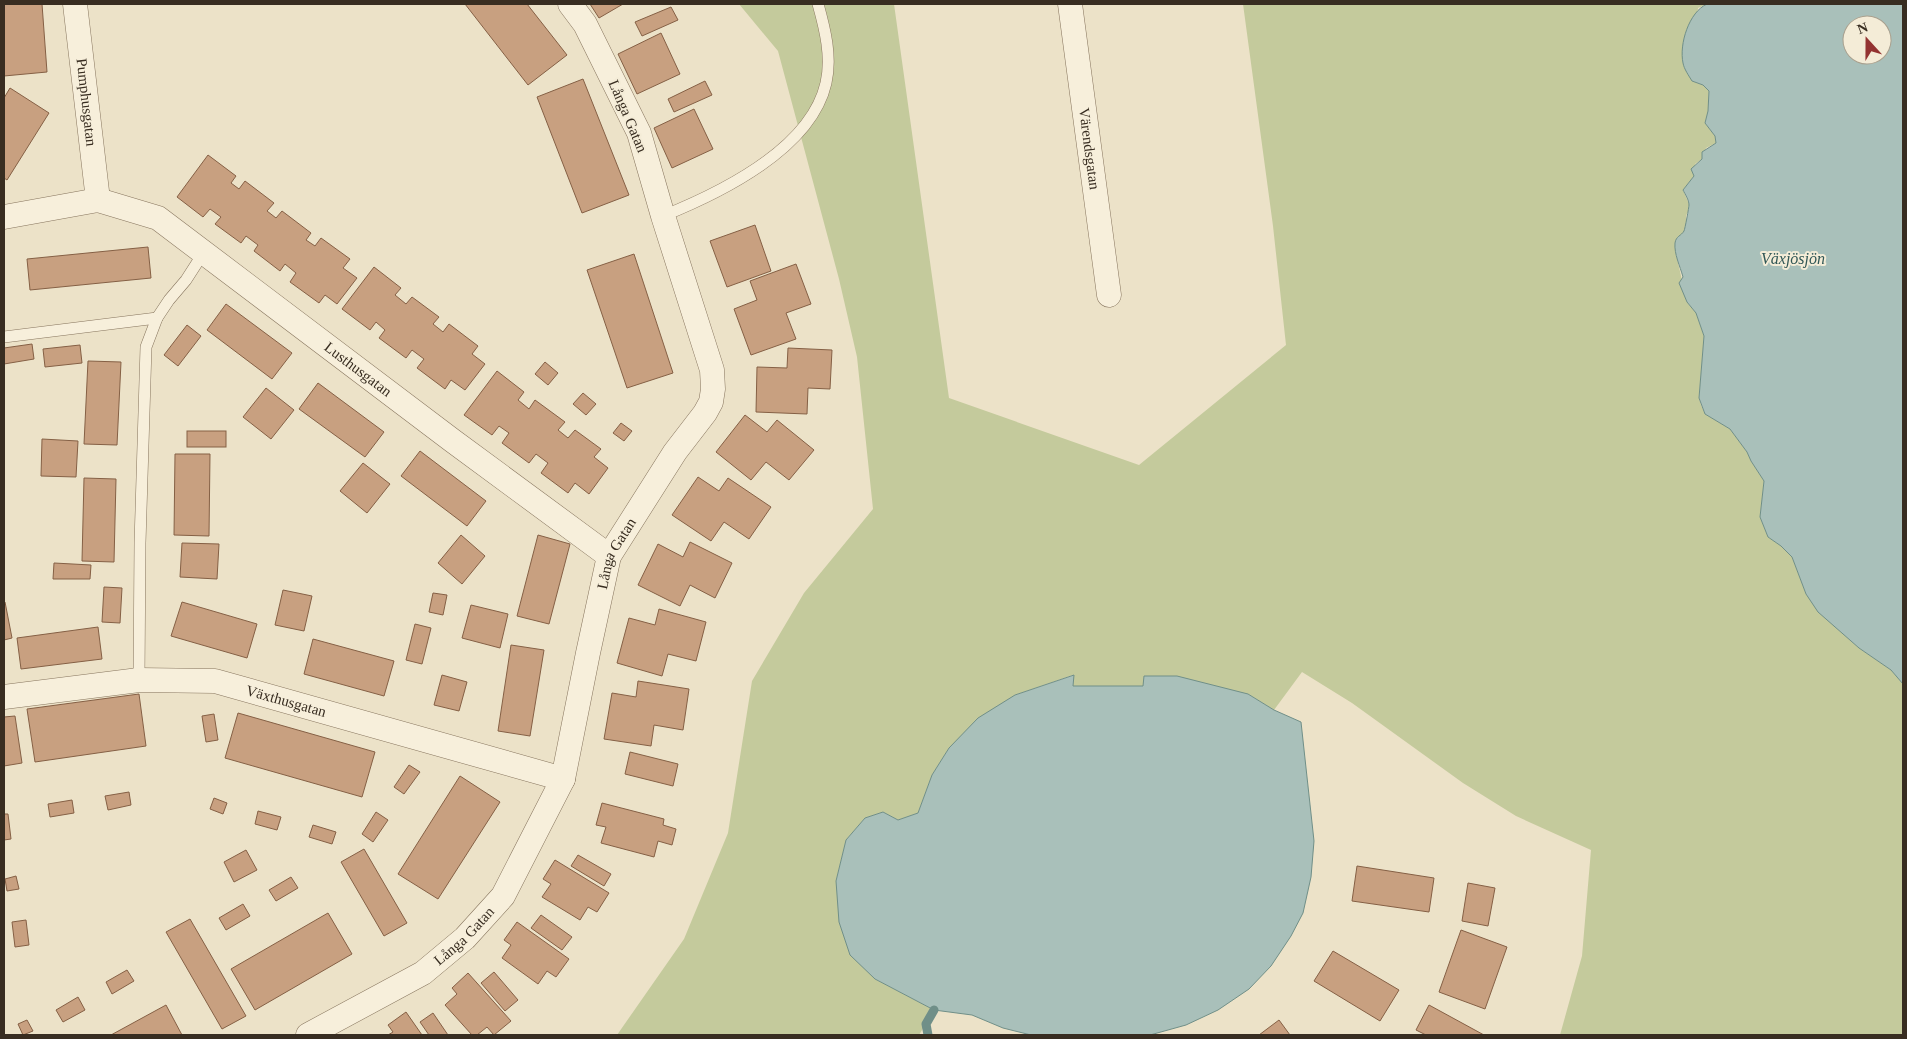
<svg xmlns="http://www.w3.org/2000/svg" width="1907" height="1039" font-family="Georgia,serif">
<rect width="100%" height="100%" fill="#ece2c8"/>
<path fill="#c4ca9c" d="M 739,4 L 894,4 L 949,398 L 1139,465 L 1286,345 L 1273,226 L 1243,4 L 1707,4 L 1698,8 L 1692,81 L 1703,85 L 1709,91 L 1708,111 L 1705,123 L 1715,136 L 1716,143 L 1706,148 L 1702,159 L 1695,164 L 1694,176 L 1683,190 L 1689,204 L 1689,209 L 1686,216 L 1687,226 L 1676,254 L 1687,302 L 1696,313 L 1704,336 L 1699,398 L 1701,405 L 1705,414 L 1730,429 L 1747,452 L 1751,461 L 1764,481 L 1760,517 L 1768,537 L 1781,546 L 1792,557 L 1806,594 L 1818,611 L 1859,648 L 1891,670 L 1903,684 L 1903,1035 L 1560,1035 L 1582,956 L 1591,850 L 1516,816 L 1463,783 L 1352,703 L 1302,672 L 1274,710 L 1248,694 L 1143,686 L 1073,686 L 1073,675 L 1015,695 L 949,748 L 932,775 L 918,813 L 898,820 L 883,812 L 865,818 L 846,840 L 836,881 L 875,979 L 934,1010 L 919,1035 L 617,1035 L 684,939 L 728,833 L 752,681 L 804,593 L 873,509 L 857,357 L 839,279 L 778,51 Z"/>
<g fill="#a9c0ba" stroke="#708f88" fill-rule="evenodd">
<path d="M 1707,4 L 1903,4 L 1903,684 L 1891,670 L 1859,648 L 1818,612 L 1806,594 L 1792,557 L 1781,546 L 1768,537 L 1760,517 L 1764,481 L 1751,461 L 1747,452 L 1730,429 L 1705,414 L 1699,398 L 1704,336 L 1696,313 L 1687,302 L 1679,283 L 1683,277 C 1680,266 1674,254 1675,243 C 1676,236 1681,236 1684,231 C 1685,229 1689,207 1689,205 C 1689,200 1685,194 1683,190 L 1694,176 L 1691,169 L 1702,159 L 1702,152 L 1716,143 L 1715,136 L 1705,123 L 1708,111 L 1709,91 L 1703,85 L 1692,81 C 1689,76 1684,69 1683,63 C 1679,44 1689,12 1707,4 ZM 1852,25 L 1882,25 L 1882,55 L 1852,55 Z"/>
<path d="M 1074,675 L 1073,686 L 1143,686 L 1144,676 L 1177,676 L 1248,694 L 1274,710 L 1301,722 L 1314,841 L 1311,877 L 1303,913 L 1291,936 L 1271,966 L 1249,989 L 1218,1010 L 1186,1025 L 1150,1035 L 1031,1035 L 1003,1028 L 972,1015 L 934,1010 L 875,979 L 850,955 L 839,922 L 836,881 L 846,840 L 865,818 L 883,812 L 898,820 L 918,813 L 932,775 L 949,748 L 978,718 L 1015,695 Z"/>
</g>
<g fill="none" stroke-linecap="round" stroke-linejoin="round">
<path stroke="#708f88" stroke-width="9" d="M 928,1035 L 926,1024 L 934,1010"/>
</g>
<g fill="#c8a080" stroke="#856045">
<path d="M 4,4 L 42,4 L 47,72 L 4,76 Z"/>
<path d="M 465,4 L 527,4 L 567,55 L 528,85 Z"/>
<path d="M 590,4 L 623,4 L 599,18 Z"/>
<path d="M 671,7 L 678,20 L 642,36 L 635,22 Z"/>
<path d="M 661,33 L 680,74 L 637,94 L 618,54 Z"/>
<path d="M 583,79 L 629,195 L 582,213 L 537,97 Z"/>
<path d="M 705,81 L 712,95 L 674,112 L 668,99 Z"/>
<path d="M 10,88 L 49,113 L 7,180 L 4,178 L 4,98 Z"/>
<path d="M 694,109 L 713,149 L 672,168 L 654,128 Z"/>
<path d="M 208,155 L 236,176 L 231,183 L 239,189 L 245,181 L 274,203 L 267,211 L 276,218 L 282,211 L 311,233 L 306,240 L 315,246 L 321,238 L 350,259 L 343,268 L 357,278 L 337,304 L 325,295 L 319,303 L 290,282 L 296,273 L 285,264 L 280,271 L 254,251 L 258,245 L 246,236 L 241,243 L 215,224 L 221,217 L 210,209 L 203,217 L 177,197 Z"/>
<path d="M 755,225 L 771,271 L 727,287 L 710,241 Z"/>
<path d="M 148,247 L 151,278 L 30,290 L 27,259 Z"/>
<path d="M 634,254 L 673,373 L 627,388 L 587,270 Z"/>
<path d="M 796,264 L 811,304 L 786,313 L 796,339 L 751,355 L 734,309 L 757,300 L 750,281 Z"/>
<path d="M 374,267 L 401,288 L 395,295 L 406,304 L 412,297 L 439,317 L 433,324 L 443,332 L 449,324 L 478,346 L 472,354 L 485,364 L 465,390 L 451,380 L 445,389 L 417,368 L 424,359 L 412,350 L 406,358 L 379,338 L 385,330 L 376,322 L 370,330 L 342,309 Z"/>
<path d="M 226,304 L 292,353 L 272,379 L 207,330 Z"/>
<path d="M 187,325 L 201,336 L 178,366 L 164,355 Z"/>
<path d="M 32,344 L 34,359 L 4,364 L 4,348 Z"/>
<path d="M 80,345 L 82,363 L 45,367 L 43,349 Z"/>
<path d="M 788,348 L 832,350 L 830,389 L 808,388 L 807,414 L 756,412 L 757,367 L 787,368 Z"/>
<path d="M 88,361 L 121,362 L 117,445 L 84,444 Z"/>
<path d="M 545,362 L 558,373 L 548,385 L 535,374 Z"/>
<path d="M 497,371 L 524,392 L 518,400 L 529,409 L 535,400 L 565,422 L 558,430 L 568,438 L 575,430 L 601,449 L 594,457 L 608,468 L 589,494 L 575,483 L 568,493 L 541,473 L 548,463 L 536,454 L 529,463 L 502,443 L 509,433 L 499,426 L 492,435 L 464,415 Z"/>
<path d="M 318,383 L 384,432 L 365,457 L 299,409 Z"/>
<path d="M 266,388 L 294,410 L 271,439 L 243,417 Z"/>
<path d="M 583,393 L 596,404 L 586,415 L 573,404 Z"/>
<path d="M 745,415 L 767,432 L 777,420 L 814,450 L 789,480 L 766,462 L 751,480 L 716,452 Z"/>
<path d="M 621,423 L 632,431 L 624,441 L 613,433 Z"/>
<rect x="187" y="431" width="39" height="16"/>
<path d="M 42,439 L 78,441 L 76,477 L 41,476 Z"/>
<path d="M 420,451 L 486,501 L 467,526 L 401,476 Z"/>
<path d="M 175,454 L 210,454 L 209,536 L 174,535 Z"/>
<path d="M 363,463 L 390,484 L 367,513 L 340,491 Z"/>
<path d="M 698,477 L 719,491 L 728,478 L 771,507 L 749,539 L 724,522 L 711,541 L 672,515 Z"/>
<path d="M 84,478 L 116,479 L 114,562 L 82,561 Z"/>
<path d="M 461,535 L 485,556 L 462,584 L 438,563 Z"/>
<path d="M 538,535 L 570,544 L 549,624 L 517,616 Z"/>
<path d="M 690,542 L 732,563 L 715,598 L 690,585 L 680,606 L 638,585 L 658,544 L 683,557 Z"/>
<path d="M 182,543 L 219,544 L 217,579 L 180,577 Z"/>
<path d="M 54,563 L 91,565 L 90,579 L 53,579 Z"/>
<path d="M 104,587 L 122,588 L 120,623 L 102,622 Z"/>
<path d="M 283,590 L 312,596 L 304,631 L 275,625 Z"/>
<path d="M 433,593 L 447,595 L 443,615 L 429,612 Z"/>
<path d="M 4,602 L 5,602 L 12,638 L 4,640 Z"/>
<path d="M 182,602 L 257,624 L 247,658 L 171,636 Z"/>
<path d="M 471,605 L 508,614 L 500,648 L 462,638 Z"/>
<path d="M 659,609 L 706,622 L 696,661 L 668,654 L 662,676 L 617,663 L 629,618 L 655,625 Z"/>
<path d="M 415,624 L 431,628 L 422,664 L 406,660 Z"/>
<path d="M 98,627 L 102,659 L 21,669 L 17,638 Z"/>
<path d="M 313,639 L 394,661 L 384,696 L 304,674 Z"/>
<path d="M 511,645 L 544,650 L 530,736 L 498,731 Z"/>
<path d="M 442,675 L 467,682 L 459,711 L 434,705 Z"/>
<path d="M 638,681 L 689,689 L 683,730 L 654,725 L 651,746 L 604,739 L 612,693 L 636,697 Z"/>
<path d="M 139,694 L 146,746 L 35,762 L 27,709 Z"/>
<path d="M 238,713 L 375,752 L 362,797 L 225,758 Z"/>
<path d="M 214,714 L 218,740 L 206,742 L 202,716 Z"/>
<path d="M 15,716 L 22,763 L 4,766 L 4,717 Z"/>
<path d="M 630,752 L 678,764 L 673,786 L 625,774 Z"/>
<path d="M 409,765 L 420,772 L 404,794 L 394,787 Z"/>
<path d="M 460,776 L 500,802 L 438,899 L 398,874 Z"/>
<path d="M 129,792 L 131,805 L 108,810 L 105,796 Z"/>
<path d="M 214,798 L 227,803 L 223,814 L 210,809 Z"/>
<path d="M 72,800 L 74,813 L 50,817 L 48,804 Z"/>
<path d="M 602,803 L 664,819 L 663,825 L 676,829 L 672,845 L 658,841 L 654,857 L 601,843 L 606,827 L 596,825 Z"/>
<path d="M 258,811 L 281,817 L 277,830 L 255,824 Z"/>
<path d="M 376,812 L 388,820 L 373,842 L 362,834 Z"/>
<path d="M 4,814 L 8,814 L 11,839 L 4,840 Z"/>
<path d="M 313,825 L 336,832 L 332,844 L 309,837 Z"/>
<path d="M 364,849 L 407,923 L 384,936 L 341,862 Z"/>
<path d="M 246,850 L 257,870 L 234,882 L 224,862 Z"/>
<path d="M 578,855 L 611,874 L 604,886 L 571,866 Z"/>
<path d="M 555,860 L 609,893 L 597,912 L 588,907 L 580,920 L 542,897 L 551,884 L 543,879 Z"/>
<path d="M 1357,866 L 1434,878 L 1429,912 L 1352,901 Z"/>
<path d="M 16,876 L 19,889 L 7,891 L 5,879 Z"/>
<path d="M 291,877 L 298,888 L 276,901 L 269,890 Z"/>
<path d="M 1468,883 L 1495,888 L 1488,926 L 1462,921 Z"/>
<path d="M 243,904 L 250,916 L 226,930 L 219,918 Z"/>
<path d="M 328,913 L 352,954 L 255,1010 L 231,969 Z"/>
<path d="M 541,915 L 572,937 L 562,950 L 531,928 Z"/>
<path d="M 190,919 L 246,1016 L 222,1029 L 166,932 Z"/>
<path d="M 26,920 L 29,945 L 15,947 L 12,922 Z"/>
<path d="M 517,922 L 569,959 L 556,977 L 547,971 L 538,984 L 502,958 L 511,945 L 504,940 Z"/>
<path d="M 1461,930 L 1507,947 L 1485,1009 L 1439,992 Z"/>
<path d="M 1333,951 L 1399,990 L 1380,1021 L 1314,981 Z"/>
<path d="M 127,970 L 134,981 L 112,994 L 106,982 Z"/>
<path d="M 494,972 L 518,1000 L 505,1011 L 481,983 Z"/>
<path d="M 468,973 L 511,1021 L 494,1035 L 487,1027 L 477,1035 L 472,1035 L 445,1005 L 457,994 L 452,988 Z"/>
<path d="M 78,997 L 85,1010 L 63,1022 L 56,1010 Z"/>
<path d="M 166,1005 L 182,1035 L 111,1035 Z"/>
<path d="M 1429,1005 L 1484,1035 L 1426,1035 L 1416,1030 Z"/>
<path d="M 406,1012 L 422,1035 L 388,1035 L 393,1032 L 388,1025 Z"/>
<path d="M 433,1013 L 448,1035 L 429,1035 L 420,1022 Z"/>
<path d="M 27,1020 L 33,1031 L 23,1035 L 18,1024 Z"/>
<path d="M 1279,1020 L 1290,1035 L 1259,1035 Z"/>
</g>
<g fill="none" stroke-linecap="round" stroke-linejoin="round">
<g stroke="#87755e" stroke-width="12">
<g id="lane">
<path d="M 663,216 C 720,193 811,149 826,83 C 832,57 825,29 818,4"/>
<path d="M 4,337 L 157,318"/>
<path d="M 139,680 L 140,543 L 146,347 L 157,318 L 169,300 L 186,280 L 204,252"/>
</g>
</g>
<g stroke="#87755e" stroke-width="25">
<g id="street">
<path id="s1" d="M 75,4 L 98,200"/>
<path id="s2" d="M 1070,4 L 1109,295"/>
<path id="s3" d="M 4,217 L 98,200 L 158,218 L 453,441 L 609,556"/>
<path id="s4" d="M 4,697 L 139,680 L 215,681 L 563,779"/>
<path id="s5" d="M 308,1035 L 423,973 L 465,938 L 503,896 L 563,779 L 588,653 L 609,556 L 675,452 L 705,413 L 711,402 L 713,389 L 712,370 L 663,216 L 639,133 L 585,24 L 570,4"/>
</g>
</g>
<use href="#lane" stroke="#f7efdb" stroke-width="11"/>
<use href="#street" stroke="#f7efdb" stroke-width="24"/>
</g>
<g text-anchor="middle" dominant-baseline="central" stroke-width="4" stroke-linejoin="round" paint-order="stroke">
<g font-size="15" fill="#382d21" stroke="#f4ecd7">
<text stroke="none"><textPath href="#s1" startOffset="99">Pumphusgatan</textPath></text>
<text transform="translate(628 116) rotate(67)">Långa Gatan</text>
<text stroke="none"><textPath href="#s2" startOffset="146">Värendsgatan</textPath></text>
<text stroke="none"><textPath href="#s3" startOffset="409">Lusthusgatan</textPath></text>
<text stroke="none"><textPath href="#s5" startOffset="606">Långa Gatan</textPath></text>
<text stroke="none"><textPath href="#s4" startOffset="286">Växthusgatan</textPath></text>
<text stroke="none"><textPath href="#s5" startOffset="186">Långa Gatan</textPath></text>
</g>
<g font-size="16" font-style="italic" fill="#315756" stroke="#f4ecd7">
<text x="1793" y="258">Växjösjön</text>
</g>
</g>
<rect width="1907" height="1039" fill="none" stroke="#382d21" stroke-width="10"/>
<g transform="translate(1867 40) rotate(339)"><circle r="24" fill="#f4ecd7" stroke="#a9a08e"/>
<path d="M0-4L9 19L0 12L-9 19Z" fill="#933331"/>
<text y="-8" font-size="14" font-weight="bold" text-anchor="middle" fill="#382d21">N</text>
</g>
</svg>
